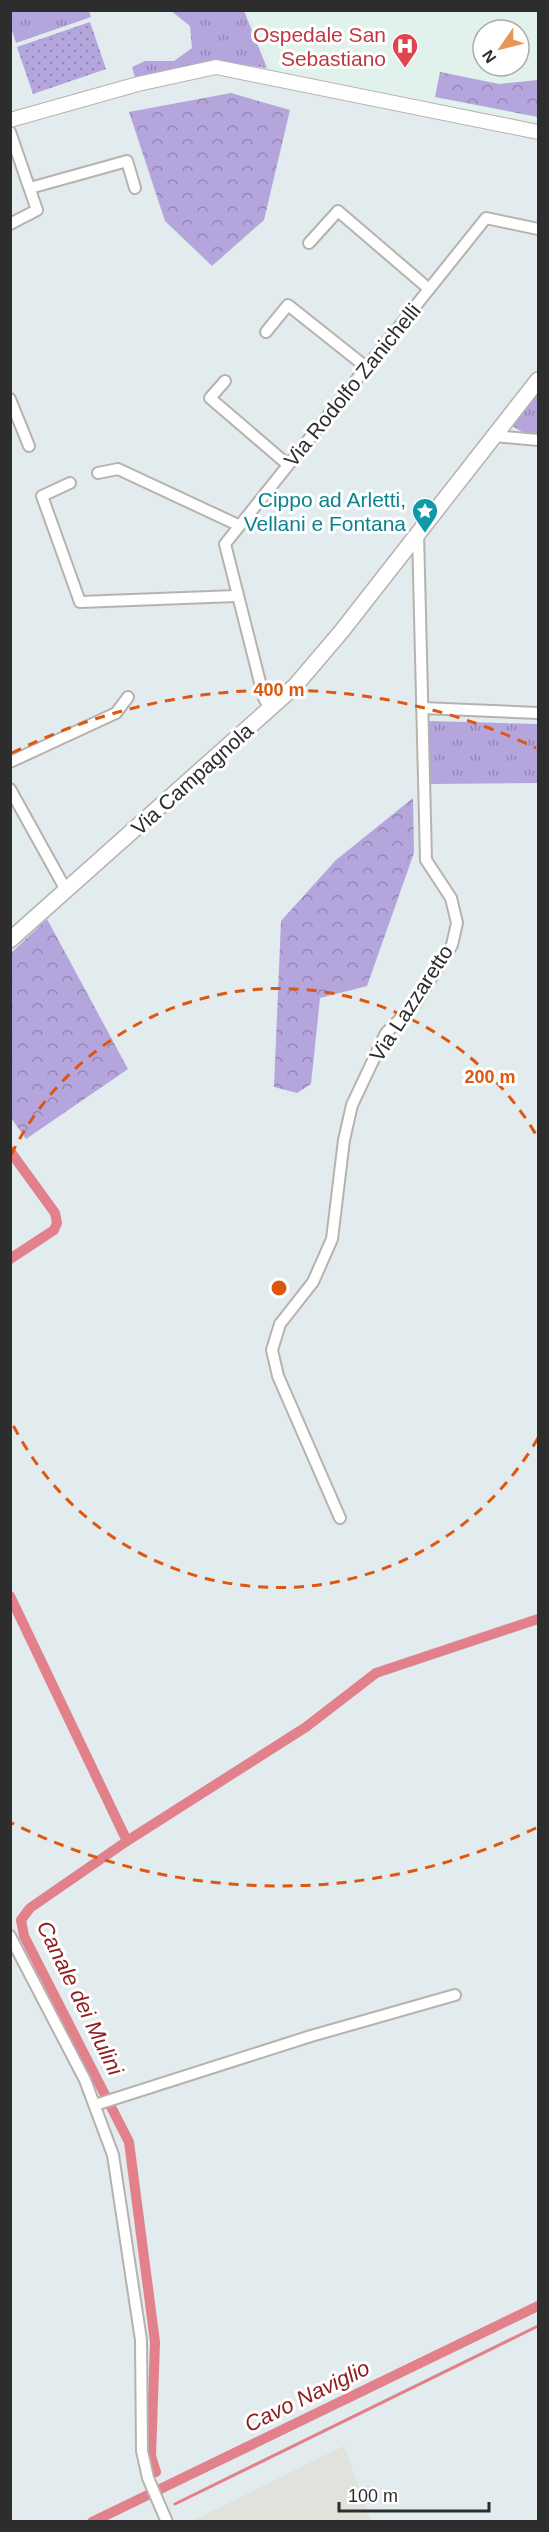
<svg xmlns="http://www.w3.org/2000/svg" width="549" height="2532" font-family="Helvetica,sans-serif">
<defs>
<pattern id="grass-tufts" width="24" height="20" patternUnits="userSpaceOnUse" patternTransform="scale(1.5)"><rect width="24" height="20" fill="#b5a5dd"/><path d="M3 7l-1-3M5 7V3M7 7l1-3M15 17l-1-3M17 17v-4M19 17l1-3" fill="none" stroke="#9487b4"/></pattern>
<pattern id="forest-crowns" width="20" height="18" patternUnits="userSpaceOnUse" patternTransform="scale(1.5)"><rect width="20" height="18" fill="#b5a5dd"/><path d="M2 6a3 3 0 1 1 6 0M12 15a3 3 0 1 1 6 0" fill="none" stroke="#9487b4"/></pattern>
<pattern id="garden-dots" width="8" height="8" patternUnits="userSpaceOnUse" patternTransform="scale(1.5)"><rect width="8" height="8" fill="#b5a5dd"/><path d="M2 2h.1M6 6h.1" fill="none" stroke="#9487b4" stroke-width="1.8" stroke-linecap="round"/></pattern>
</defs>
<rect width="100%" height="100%" fill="#e2ebed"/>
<path fill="#e2e2dd" d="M 344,2446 L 371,2521 L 192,2521 Z"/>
<path fill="#e0f2eb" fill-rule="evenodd" d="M 247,11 L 538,11 L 538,122 L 272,71 ZM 483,30 L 519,30 L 519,66 L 483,66 Z"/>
<g fill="url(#grass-tufts)">
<path d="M 170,10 L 244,11 L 267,68 L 214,61 L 136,81 L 132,67 L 145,61 L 174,61 L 192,48 L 190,26 Z"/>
<path d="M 10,11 L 89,11 L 91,17 L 16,43 L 11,27 Z"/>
<path d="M 538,392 L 538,436 L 524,433 L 512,426 Z"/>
<path d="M 429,721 L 538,724 L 538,783 L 429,784 Z"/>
</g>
<g fill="url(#forest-crowns)">
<path d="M 440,72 L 499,84 L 538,80 L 538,117 L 435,97 Z"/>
<path d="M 231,93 L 290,110 L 264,220 L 212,266 L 165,221 L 129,112 Z"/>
<path d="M 413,798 L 414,853 L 367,986 L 320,998 L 311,1084 L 297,1093 L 274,1087 L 281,921 L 336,860 Z"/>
<path d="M 47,919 L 128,1069 L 26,1139 L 11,1118 L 11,953 Z"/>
</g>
<path fill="url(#garden-dots)" d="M 90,22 L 106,69 L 33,94 L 17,47 Z"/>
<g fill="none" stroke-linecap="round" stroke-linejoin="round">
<path stroke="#e2818b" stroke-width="3" d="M 175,2504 L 538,2326"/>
<g stroke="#e2818b" stroke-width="10">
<path d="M 10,1151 L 55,1213 L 57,1223 L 54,1230 L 10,1259"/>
<path d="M 10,1596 L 127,1841"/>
<path d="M 156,2472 L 151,2456 L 155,2342 L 129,2142 L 24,1936 L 21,1920 L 30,1908 L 127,1841 L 306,1727 L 376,1673 L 538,1619"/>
<path d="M 92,2522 L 538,2306"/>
</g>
<g stroke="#b8b2ae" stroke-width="14">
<g id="minor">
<path d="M 10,132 L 37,210 L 10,224"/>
<path d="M 30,188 L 127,161 L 135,188"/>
<path d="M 309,243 L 338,211 L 429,289"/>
<path d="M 266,332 L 288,305 L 366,367"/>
<path d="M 225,381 L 210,398 L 287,464"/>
<path d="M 10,399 L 29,446"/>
<path d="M 494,436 L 538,440"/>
<path d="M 98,473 L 118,469 L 238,525"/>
<path d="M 70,483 L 42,496 L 80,602 L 236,596"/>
<path d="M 422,708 L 538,713"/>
<path d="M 270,709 L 264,698 L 225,544 L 486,218 L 538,229"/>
<path d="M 10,762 L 116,713 L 128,697"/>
<path d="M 10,789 L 66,890"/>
<path d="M 340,1518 L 278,1376 L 272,1350 L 280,1324 L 313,1282 L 332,1239 L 344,1140 L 352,1105 L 386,1033 L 415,1004 L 452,945 L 457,923 L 451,898 L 426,860 L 418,533"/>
<path d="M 10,1936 L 85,2080 L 113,2155 L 141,2340 L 142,2451 L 148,2478 L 167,2522"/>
<path d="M 95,2105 L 311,2036 L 455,1995"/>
</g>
</g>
<g stroke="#b8b2ae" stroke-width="16">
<path id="tertiary" d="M 10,120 L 138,84 L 216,67 L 538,132"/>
</g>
<g stroke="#b8b2ae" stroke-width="18">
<path id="secondary" d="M 10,940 L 295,686 L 341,632 L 538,380"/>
</g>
<use href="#minor" stroke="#fff" stroke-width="10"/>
<use href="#tertiary" stroke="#fff" stroke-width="14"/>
<use href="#secondary" stroke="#fff" stroke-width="15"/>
</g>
<g fill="none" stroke="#df570e" stroke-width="3" stroke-dasharray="10 8">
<path d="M538 1438A299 299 0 0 1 11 1421M11 1155A299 299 0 0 1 538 1138"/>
<path d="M536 1828A598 598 0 0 1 12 1823M12 753A598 598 0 0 1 536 748"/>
</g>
<defs>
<g id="hospital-pin" transform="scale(1.35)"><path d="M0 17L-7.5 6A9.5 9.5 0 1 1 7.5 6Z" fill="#e0444e" stroke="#fff"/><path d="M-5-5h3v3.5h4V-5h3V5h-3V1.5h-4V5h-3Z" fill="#fff"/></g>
<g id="sight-pin" transform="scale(1.35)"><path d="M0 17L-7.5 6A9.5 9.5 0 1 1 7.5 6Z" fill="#0f9aa8" stroke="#fff"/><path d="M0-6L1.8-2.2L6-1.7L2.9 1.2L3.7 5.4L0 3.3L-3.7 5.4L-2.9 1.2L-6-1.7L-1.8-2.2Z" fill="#fff"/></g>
</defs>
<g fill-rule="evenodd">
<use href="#hospital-pin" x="405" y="46"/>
<use href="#sight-pin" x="425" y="511"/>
</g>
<g text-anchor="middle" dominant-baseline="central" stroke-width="6" stroke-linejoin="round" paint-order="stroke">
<g font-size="21" fill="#be3a42" stroke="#fff" text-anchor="end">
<text x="386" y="34">Ospedale San<tspan x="386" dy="24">Sebastiano</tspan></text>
</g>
<g font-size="21" fill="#2d2d2d" stroke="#fff">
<text transform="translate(352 385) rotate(-51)">Via Rodolfo Zanichelli</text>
<text transform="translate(192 779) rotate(-42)">Via Campagnola</text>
<text transform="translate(411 1003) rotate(-57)">Via Lazzaretto</text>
</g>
<g font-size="21" fill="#0d838f" stroke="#fff" text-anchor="end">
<text x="406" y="499">Cippo ad Arletti,<tspan x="406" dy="24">Vellani e Fontana</tspan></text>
</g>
<g font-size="22" font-style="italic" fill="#911d20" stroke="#fff">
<text transform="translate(80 1998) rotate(64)">Canale dei Mulini</text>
<text transform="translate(307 2396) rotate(-26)">Cavo Naviglio</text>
</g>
</g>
<circle cx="279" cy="1288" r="9" fill="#df570e" stroke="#fff" stroke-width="3"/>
<g font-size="18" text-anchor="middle" font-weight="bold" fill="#df570e" stroke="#fff" stroke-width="6" stroke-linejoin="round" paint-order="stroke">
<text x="279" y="696">400 m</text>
<text x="490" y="1083">200 m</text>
</g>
<rect width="549" height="2532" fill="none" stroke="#2d2d2d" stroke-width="24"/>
<g transform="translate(501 48) rotate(235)"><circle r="28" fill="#ffffff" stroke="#ababab" stroke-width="1.5"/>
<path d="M0-4.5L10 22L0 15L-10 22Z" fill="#e69655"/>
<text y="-9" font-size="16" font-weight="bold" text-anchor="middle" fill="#2d2d2d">N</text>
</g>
<path d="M339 2502v9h150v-9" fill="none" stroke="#2d2d2d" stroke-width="3"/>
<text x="348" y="2502" font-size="18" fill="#2d2d2d" stroke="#ffffff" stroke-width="4.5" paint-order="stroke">100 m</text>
</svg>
